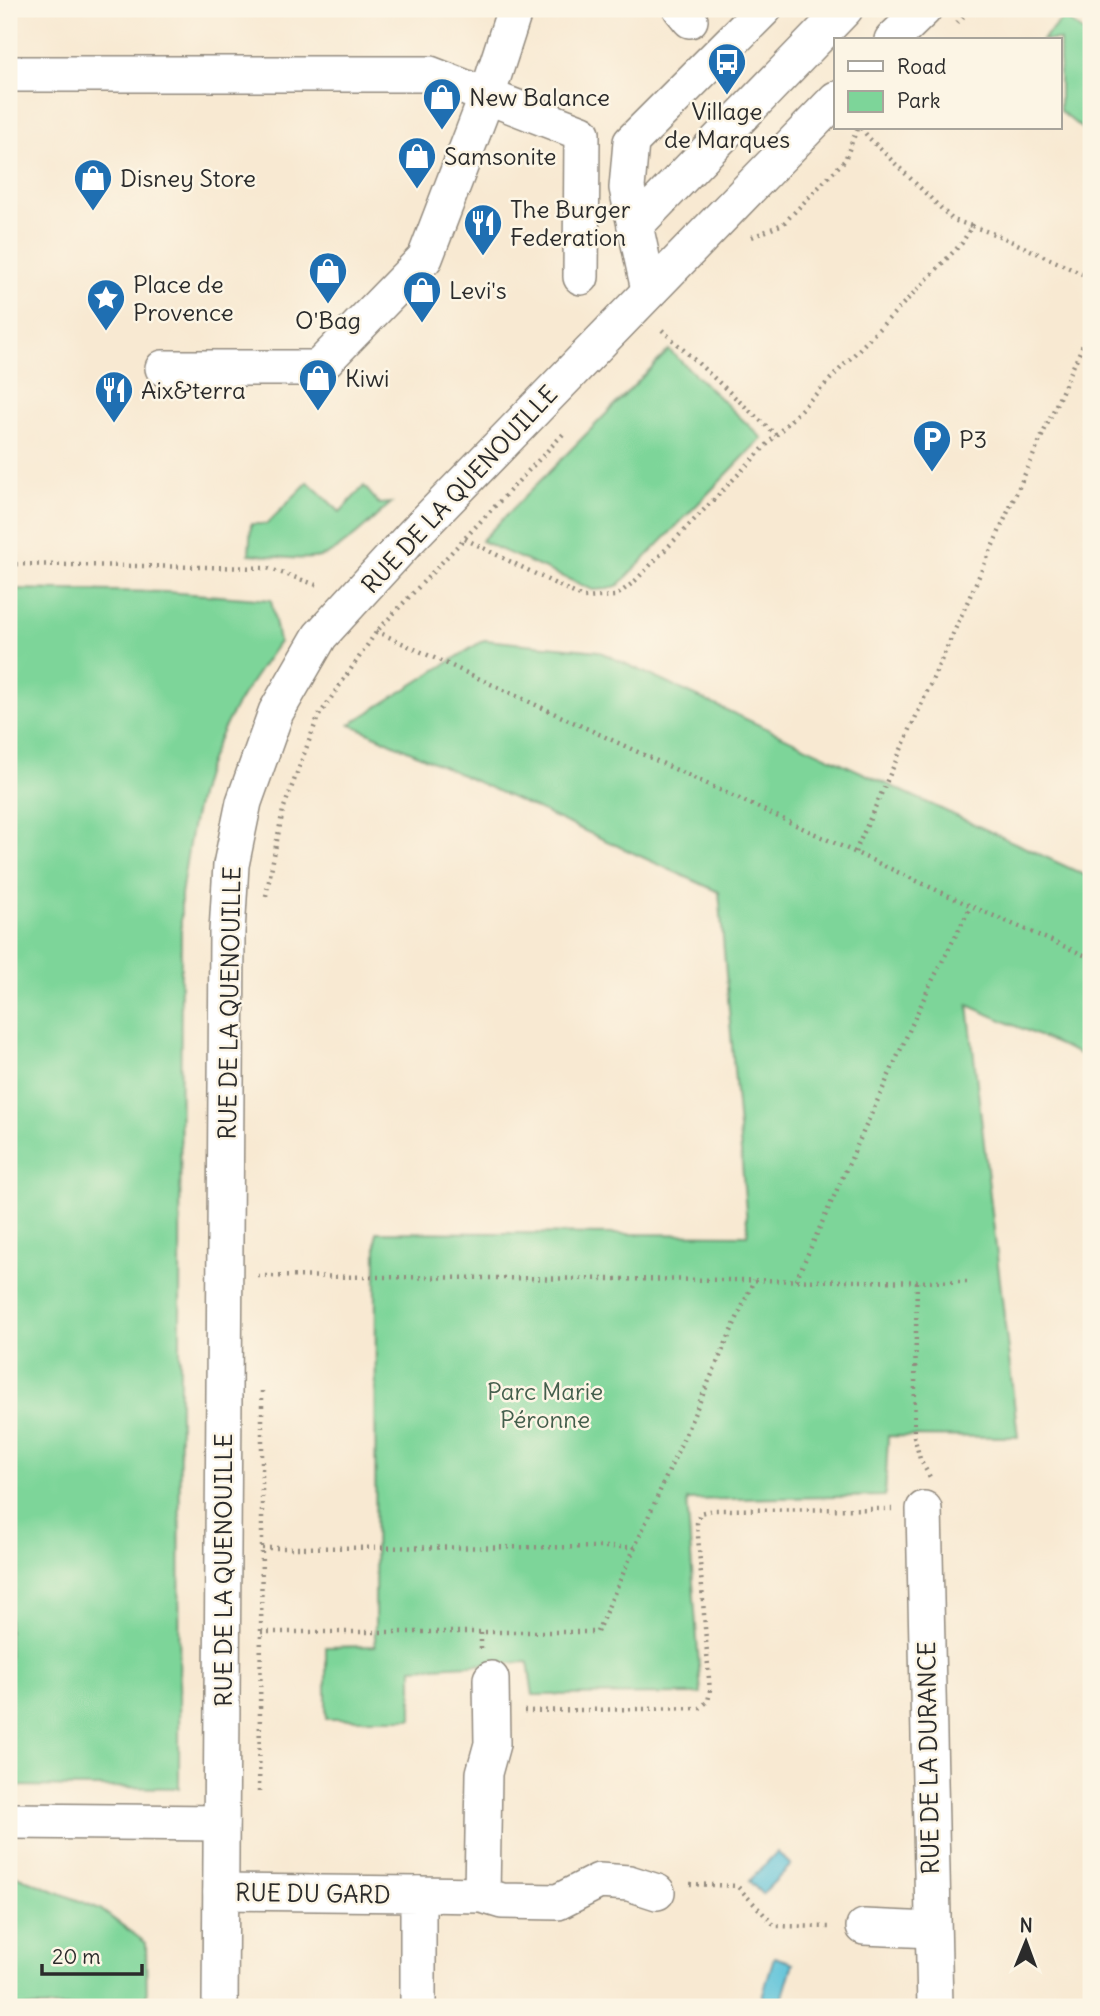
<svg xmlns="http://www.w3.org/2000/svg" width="1100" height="2016" font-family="Delius,sans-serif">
<rect width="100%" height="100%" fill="#fcf5e5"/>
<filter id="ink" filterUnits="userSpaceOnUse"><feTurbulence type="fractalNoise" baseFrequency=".0143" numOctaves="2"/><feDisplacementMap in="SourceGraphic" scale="14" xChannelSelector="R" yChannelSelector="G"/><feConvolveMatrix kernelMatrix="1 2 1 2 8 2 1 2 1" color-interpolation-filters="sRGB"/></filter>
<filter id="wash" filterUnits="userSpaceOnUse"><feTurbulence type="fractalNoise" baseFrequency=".00686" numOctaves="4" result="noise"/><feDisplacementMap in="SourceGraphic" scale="28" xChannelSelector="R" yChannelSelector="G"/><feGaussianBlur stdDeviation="1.57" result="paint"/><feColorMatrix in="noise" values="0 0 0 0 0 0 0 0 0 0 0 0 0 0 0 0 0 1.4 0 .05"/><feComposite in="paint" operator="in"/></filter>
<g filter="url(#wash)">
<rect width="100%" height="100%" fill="#f8e9d2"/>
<g fill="#7dd599" stroke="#548062" stroke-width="2">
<path d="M 1064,17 L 1091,38 L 1091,136 L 1060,111 L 1060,40 L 1042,40 Z"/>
<path d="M 669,350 L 762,438 L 619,585 L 608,589 L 593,590 L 481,541 Z"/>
<path d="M 308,482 L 340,512 L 364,486 L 379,504 L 391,503 C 374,518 347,546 326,555 C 308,563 268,555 249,554 L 251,524 L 267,524 Z"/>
<path d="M 9,589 L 166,592 L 271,600 L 279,642 C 256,675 233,706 217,743 C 197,786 188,847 181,895 L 179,1788 L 9,1786 Z"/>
<path d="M 484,640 L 598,651 L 1091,878 L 1091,1059 L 968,1005 L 1018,1437 L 888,1436 L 885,1496 L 687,1500 L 701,1694 L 533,1695 L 528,1662 L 412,1668 L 412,1719 L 326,1719 L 326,1647 L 375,1646 L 376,1232 L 748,1235 L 719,892 L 350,724 Z"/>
<path d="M 9,1873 L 100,1909 L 146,1943 L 147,2007 L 9,2007 Z"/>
</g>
<g fill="#5cc2d9" stroke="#447682" stroke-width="2">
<path d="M 777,1852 L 791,1865 L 762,1894 L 749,1881 Z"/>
<path d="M 774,1957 L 793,1963 L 781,2003 L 762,1997 Z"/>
</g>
</g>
<g filter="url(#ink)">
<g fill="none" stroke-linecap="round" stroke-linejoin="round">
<g stroke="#928a7e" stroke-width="38">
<g id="minor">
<path d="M 681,9 L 690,20"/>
<path d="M 892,40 L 924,9"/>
<path d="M 9,74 L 430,74 L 582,133 L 581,277"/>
<path d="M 635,226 L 845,9"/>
<path d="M 649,290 L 627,188 L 631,142 L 764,9"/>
<path d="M 163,368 L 318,368 L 425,258 L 487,96 L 515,9"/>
<path d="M 924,1509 L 935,2007"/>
<path d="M 9,1821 L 221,1823"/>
<path d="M 221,1892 L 418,1894 L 418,2007"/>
<path d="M 418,1894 L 482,1895 L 502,1901 L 558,1902 L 599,1881 L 629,1883 L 657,1892"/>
<path d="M 482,1895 L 484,1773 L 492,1744 L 491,1679"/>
<path d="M 864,1927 L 932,1930"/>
<path d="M 220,2007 L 227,932 L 231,865 L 244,802 L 276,712 L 320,636 L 410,538 L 836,99"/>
</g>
</g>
<g stroke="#928a7e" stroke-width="4.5" stroke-dasharray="2 5" stroke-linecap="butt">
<path d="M 957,23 L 971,9"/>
<path d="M 861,128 L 869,138 L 953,220 L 972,226"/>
<path d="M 752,237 L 783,224 L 845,160 L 857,129"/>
<path d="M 662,330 L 776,435"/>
<path d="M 465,539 L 584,598 L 616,596 L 635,581 L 962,243 L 972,226 L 1002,237 L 1091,278"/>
<path d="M 9,564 L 267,568 L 320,586"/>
<path d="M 376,631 L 971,906 L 1091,958"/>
<path d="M 855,852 L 1091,327"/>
<path d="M 266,896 L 283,810 L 318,717 L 377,631 L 565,432"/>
<path d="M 258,1276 L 967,1282"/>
<path d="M 796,1280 L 929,987 L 971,906"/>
<path d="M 917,1282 L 914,1436 L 920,1459 L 930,1477"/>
<path d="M 262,1548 L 635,1547"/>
<path d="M 261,1632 L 597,1632 L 754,1280"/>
<path d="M 481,1649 L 481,1632"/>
<path d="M 524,1711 L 700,1708 L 708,1701 L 710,1692 L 697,1523 L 700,1513 L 713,1510 L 892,1509"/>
<path d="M 259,1792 L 262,1548 L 262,1391"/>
<path d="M 690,1884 L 737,1886 L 775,1926 L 832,1927"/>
</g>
<use href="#minor" stroke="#fff" stroke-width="35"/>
</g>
</g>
<defs>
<g id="bus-pin" transform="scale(2.0125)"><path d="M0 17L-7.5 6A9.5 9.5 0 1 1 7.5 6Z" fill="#1f6fb2" stroke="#fcf5e5"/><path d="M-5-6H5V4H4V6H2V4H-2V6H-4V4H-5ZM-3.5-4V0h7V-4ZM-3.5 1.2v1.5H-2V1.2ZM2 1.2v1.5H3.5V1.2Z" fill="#fff"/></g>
<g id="shop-pin" transform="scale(2.0125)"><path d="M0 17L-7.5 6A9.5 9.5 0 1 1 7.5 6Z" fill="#1f6fb2" stroke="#fcf5e5"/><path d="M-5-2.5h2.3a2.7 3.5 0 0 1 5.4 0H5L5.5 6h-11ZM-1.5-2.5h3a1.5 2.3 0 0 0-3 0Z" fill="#fff"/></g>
<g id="restaurant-pin" transform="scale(2.0125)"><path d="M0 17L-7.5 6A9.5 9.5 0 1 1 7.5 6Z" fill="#1f6fb2" stroke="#fcf5e5"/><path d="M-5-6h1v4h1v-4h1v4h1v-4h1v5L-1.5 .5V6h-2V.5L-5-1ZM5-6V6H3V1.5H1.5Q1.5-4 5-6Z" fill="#fff"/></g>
<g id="sight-pin" transform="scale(2.0125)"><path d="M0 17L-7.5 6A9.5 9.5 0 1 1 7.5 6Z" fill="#1f6fb2" stroke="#fcf5e5"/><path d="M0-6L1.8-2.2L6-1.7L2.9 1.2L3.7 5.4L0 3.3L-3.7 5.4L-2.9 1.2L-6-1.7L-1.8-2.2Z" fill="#fff"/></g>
<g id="parking-pin" transform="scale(2.0125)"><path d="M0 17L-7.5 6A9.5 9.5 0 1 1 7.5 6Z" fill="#1f6fb2" stroke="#fcf5e5"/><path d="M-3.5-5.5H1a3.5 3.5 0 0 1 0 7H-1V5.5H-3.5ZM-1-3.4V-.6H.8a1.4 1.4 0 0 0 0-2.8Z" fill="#fff"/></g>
</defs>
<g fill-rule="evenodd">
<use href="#bus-pin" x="727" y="62"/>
<use href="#shop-pin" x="442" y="97"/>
<use href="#shop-pin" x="417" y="156"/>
<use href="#shop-pin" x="93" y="178"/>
<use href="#restaurant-pin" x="483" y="223"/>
<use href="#shop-pin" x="328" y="271"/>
<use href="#shop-pin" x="422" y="290"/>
<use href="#sight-pin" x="106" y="298"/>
<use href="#shop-pin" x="318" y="378"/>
<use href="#restaurant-pin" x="114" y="390"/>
<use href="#parking-pin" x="932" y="439"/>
</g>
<g text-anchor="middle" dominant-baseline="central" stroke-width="5" stroke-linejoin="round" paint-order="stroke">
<g font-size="24" fill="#2b2b2b" stroke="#fcf5e5" text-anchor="start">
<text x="469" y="97">New Balance</text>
<text x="727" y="111" text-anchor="middle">Village<tspan x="727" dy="28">de Marques</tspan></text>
<text x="444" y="156">Samsonite</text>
<text x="120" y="178">Disney Store</text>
<text x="510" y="209">The Burger<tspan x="510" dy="28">Federation</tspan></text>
<text x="133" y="284">Place de<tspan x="133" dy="28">Provence</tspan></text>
<text x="449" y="290">Levi's</text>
<text x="328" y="320" text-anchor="middle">O'Bag</text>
<text x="345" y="378">Kiwi</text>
<text x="141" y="390">Aix&amp;terra</text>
<text x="959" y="439">P3</text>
</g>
<g font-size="24" fill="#2b2b2b" stroke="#fcf5e5">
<text transform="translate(459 489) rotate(-47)">RUE DE LA QUENOUILLE</text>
<text transform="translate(229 1003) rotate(-89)">RUE DE LA QUENOUILLE</text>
<text transform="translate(223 1570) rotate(-90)">RUE DE LA QUENOUILLE</text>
<text transform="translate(928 1758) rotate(-91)">RUE DE LA DURANCE</text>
<text transform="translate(313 1893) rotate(1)">RUE DU GARD</text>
</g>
<g font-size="24" fill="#445e4c" stroke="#fcf5e5">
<text x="545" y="1391">Parc Marie<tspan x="545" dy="28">Péronne</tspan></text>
</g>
</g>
<rect width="1100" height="2016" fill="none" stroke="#fcf5e5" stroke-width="35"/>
<rect x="834" y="38" width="228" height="91" fill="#fcf5e5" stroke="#a8a49b" stroke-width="2"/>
<rect x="848" y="61" width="35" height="10" fill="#ffffff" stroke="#a8a49b" stroke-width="2"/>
<text x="897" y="74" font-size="21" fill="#2b2b2b">Road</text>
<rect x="848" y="91" width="35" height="21" fill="#7dd599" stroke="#a8a49b" stroke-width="2"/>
<text x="897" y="108" font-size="21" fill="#2b2b2b">Park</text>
<g transform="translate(1026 1942) rotate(1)" stroke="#fcf5e5" stroke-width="5" paint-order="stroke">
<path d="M0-5L12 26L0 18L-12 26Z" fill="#2b2b2b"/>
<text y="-10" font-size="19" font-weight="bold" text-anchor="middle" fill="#2b2b2b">N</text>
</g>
<path d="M42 1964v10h100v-10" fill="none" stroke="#2b2b2b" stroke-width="3.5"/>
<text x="52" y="1964" font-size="21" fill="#2b2b2b" stroke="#fcf5e5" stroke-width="5" paint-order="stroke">20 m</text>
</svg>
